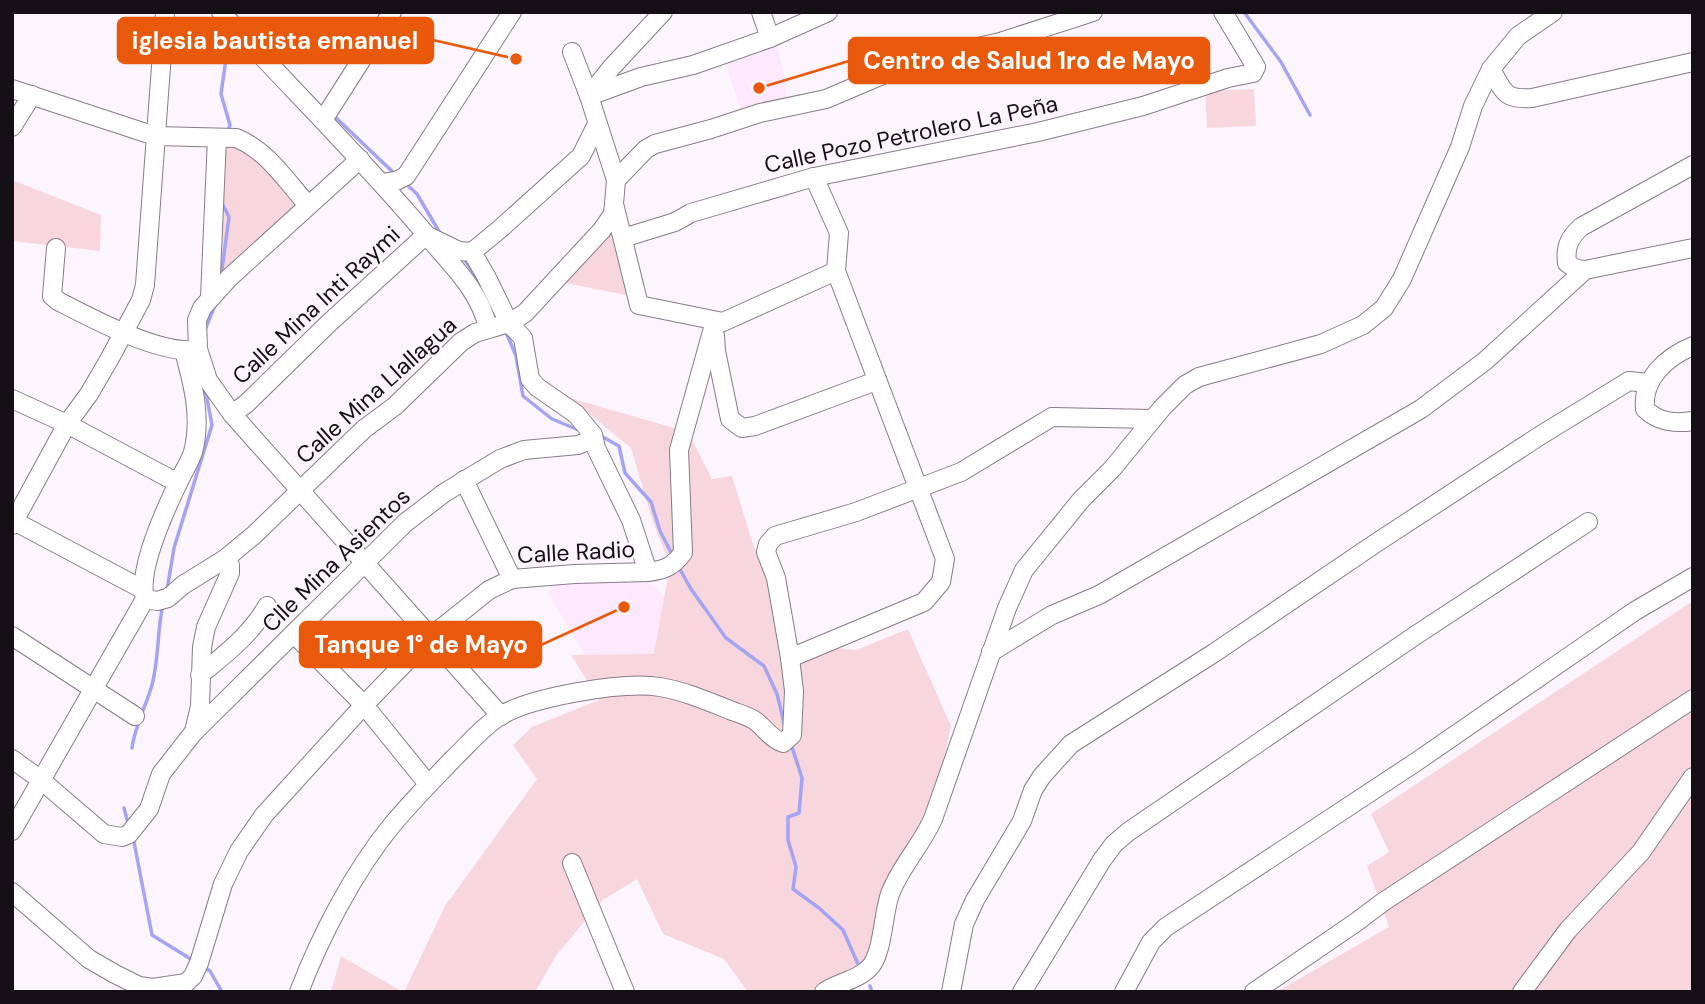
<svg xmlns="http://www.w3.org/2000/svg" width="1705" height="1004" font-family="'DM Sans',sans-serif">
<rect width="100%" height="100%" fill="#fdf5fe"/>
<g fill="#fde8fe">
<path d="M 776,44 L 785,77 L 786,99 L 742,113 L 725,63 Z"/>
<path d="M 645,579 L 665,596 L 654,654 L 585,655 L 548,593 L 559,583 Z"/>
</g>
<g fill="#f7d7dd">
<path d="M 1254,89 L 1256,126 L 1207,128 L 1205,91 Z"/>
<path d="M 229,145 L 254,154 L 296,204 L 293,210 L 216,281 L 223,146 Z"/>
<path d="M 12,180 L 101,215 L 100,251 L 12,241 Z"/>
<path d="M 609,232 L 613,232 L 635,297 L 566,283 L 566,279 Z"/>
<path d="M 570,398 L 688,432 L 712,479 L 732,476 L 752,541 L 791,644 L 856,650 L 908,629 L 951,726 L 937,790 L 883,910 L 887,959 L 870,978 L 824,992 L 748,992 L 724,959 L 663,934 L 637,879 L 603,900 L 557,954 L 535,992 L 404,992 L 445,906 L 537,779 L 513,745 L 532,727 L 599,700 L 571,655 L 654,654 L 670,565 L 653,522 L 631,448 Z"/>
<path d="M 1693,601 L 1693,992 L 1276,992 L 1389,927 L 1367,866 L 1389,852 L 1371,814 Z"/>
<path d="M 341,956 L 403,992 L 331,992 Z"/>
</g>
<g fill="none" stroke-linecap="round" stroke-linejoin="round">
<g stroke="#a4a4f3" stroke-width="3.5">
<path d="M 1244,12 L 1281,62 L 1310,115"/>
<path d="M 333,115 L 396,175"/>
<path d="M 227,133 L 230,125 L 221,94 L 230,31"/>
<path d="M 404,182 L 417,194 L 440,233"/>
<path d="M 462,256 L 478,279"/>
<path d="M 221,277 L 229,217 L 222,203"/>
<path d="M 205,330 L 215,305"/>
<path d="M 506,332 L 516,356 L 523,396 L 552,419 L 581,431"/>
<path d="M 601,436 L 619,446 L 625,473 L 651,502 L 660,531 L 673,556"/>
<path d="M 678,566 L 691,589 L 726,638 L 764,666 L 777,694 L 785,727"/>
<path d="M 167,590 L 174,548 L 212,425 L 205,388"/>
<path d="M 791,744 L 802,778 L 799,813 L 788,817 L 788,840 L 796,867 L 793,889 L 819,908 L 843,930 L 858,964"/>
<path d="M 132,748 C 135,726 146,706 152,685 C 159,659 157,631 163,604"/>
<path d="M 124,808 L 128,823"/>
<path d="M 133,837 L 152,935 L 194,961"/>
<path d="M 204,967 L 210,971 L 222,992"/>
<path d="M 870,986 L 872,992"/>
</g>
<g stroke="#887b89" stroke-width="20">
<g id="minor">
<path d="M 221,12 C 288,86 359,155 424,232 C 449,263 479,288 488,328"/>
<path d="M 761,12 L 770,38"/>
<path d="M 572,52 L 589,96 L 616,180 L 614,204 L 639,305 L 723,322 L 836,271"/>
<path d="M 1491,69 C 1504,92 1504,100 1532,98 L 1693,62"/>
<path d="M 12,89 L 155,136 L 236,138 C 266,149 287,182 308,205"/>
<path d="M 589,96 L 641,77 L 693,65 L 770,38 L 828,12"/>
<path d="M 589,96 L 611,68 L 663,12"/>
<path d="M 323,120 L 392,12"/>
<path d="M 12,127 L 32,95"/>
<path d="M 360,159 L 229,278 L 202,308 L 197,320 L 198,349 L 208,380 L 232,414 L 501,716"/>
<path d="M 1693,165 L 1581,227 C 1569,238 1565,247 1567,263 L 1576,269 L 1585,270 L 1693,248"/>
<path d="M 616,180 L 646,149 L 655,144 L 711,129 L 760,113 L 826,99 L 913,62 L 1000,42 L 1093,12"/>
<path d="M 383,183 L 396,181 L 406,176 L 512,12"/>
<path d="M 623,238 L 675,222 L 691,213 L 814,177 L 1038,132 L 1143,106 L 1228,78 L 1253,73 L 1256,67 L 1223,12"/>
<path d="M 56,248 L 52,296 L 58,301 C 91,318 158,354 195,350"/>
<path d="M 472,252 L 500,229 L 581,156 L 597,124"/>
<path d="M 210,297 L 217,138"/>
<path d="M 715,335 L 716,351 L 730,419 L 742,428 L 755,426 L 876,381"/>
<path d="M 1693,346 C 1666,357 1642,379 1645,409 C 1658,422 1674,424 1693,421"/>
<path d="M 12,399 L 67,424 L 178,483"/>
<path d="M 232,414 L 246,404 L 329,323 L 426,235 L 459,251 L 472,252"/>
<path d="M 464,480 L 512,579"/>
<path d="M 12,520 L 142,589"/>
<path d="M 12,525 L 67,424 L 89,394 L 110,358 L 141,300 L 145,285 L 165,12"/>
<path d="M 648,572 C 665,570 673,566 683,553 L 679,450 L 715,321"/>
<path d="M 145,599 L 157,601 L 168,598 L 183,585 L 225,559 L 254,535 L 364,429 L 395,406 L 461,342 L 475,333 L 509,323 L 525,313 L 602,230 L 613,214 L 614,204"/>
<path d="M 294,634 L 364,705 L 428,784"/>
<path d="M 12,636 L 135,716"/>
<path d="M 991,652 L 1052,615 L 1099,595 L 1421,409 L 1485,361 L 1585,270"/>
<path d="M 790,658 L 924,602 L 941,582 L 945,559 L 836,271 L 839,233 L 814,177"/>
<path d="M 200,675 C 225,654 251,635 267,606"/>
<path d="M 194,732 L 200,706 L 202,647 L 206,627 L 230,573 L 230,565 L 225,559"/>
<path d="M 12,759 L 41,780 L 104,834 L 122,837 L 129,834 L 149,809 L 161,774 L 193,733 L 405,523 L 444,493 L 500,459 L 524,450 L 578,445 L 588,441 L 593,435 L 576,414 L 537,387 L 530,379 L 523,338 L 509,323 L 486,276 L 472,252"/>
<path d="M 12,831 L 145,599 C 137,570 166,508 179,481 C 183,472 190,462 193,452 C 202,418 193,384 184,351"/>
<path d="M 572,863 L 625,992"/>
<path d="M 12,892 L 89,959 L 115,974 L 139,986 L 153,988 L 186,983 L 193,976 L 199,963 L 223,884 L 239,851 L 264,815 L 364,705 L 429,638 L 489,590 L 512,579 L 574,574 L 648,572 L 631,520 L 596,448 L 593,435"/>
<path d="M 299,992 C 320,937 354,871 392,825 C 411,802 432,781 453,759 C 468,745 482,727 500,716 C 531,697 623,681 660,687 C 684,691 707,701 730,710 C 737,713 748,716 754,720 C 766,728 768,737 783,743 L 792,735 L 794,691 L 790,658 L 776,578 L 766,552 L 768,544 L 775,536 L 856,512 L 961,472 L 1052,417 L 1153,419"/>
<path d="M 824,992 C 839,982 859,980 871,966 C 883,951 883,914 890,894 C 900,867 921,846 933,819 L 1007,608 L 1024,570 L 1081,500 L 1112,469 L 1162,408 L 1185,385 L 1199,377 L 1321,344 L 1363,325 L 1384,308 L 1402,279 L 1460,147 L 1473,106 L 1491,69 L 1518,36 L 1553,12"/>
<path d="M 951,992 L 964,924 L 975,900 L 1022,821 L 1033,790 L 1042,776 L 1071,744 L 1214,653 L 1373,545 L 1541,435 L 1629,381 L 1648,383"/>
<path d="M 1022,992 L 1102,860 L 1114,844 L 1128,832 L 1416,635 L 1588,522"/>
<path d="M 1124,992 L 1151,942 L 1166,927 L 1416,762 L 1635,611 L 1693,577"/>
<path d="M 1254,992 L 1355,923 L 1383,902 L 1693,699"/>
<path d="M 1522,992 L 1568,930 L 1641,852 L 1693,777"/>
</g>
</g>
<use href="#minor" stroke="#fff" stroke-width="18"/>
</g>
<g text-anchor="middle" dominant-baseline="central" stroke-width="5" stroke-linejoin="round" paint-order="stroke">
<g font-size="23" fill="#151015" stroke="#fdf5fe">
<text transform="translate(911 134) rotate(-12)">Calle Pozo Petrolero La Peña</text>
<text transform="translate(316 305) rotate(-43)">Calle Mina Inti Raymi</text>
<text transform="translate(376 390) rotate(-42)">Calle Mina Llallagua</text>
<text transform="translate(576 552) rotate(-3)">Calle Radio</text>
<text transform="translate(336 560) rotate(-44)">Clle Mina Asientos</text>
</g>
</g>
<path fill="none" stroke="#e8590c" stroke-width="2.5" d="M516 59L433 40M759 88L849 61M624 607L541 645"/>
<g fill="#e8590c" stroke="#fdf5fe" stroke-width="2.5">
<circle cx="516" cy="59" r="7"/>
<circle cx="759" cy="88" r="7"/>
<circle cx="624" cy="607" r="7"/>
</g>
<g fill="#e8590c" stroke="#e8590c" stroke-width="2.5">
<rect x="118" y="18" width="315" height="45" rx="7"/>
<rect x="849" y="38" width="360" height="45" rx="7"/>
<rect x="300" y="622" width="241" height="45" rx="7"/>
</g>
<g font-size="24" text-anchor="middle" font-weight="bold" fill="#fff">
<text x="275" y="49">iglesia bautista emanuel</text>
<text x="1029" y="69">Centro de Salud 1ro de Mayo</text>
<text x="421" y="653">Tanque 1° de Mayo</text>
</g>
<rect width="1705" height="1004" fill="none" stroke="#151015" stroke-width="28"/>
</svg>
